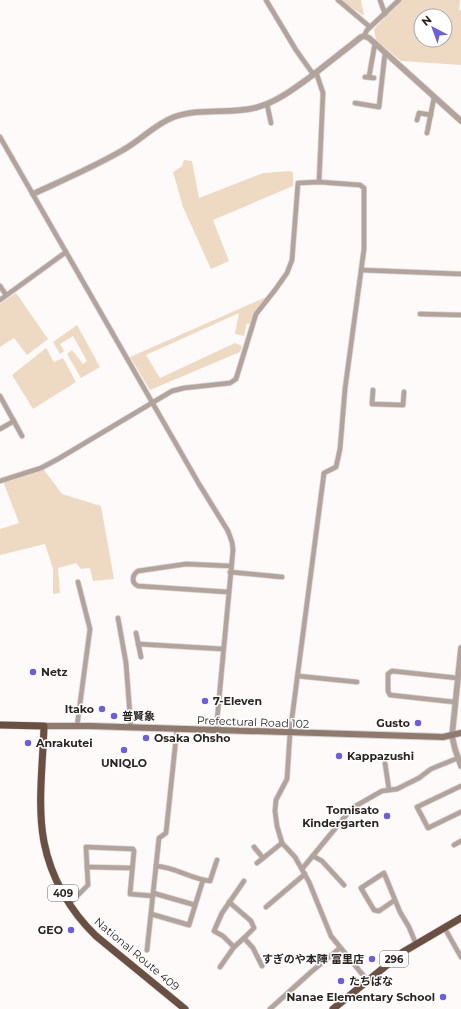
<svg xmlns="http://www.w3.org/2000/svg" width="461" height="1009" font-family="Montserrat,'Noto Sans JP',sans-serif">
<rect width="100%" height="100%" fill="#fffafa"/>
<g fill="#eedac3" fill-rule="evenodd">
<path d="M 340,0 L 361,0 L 364,16 Z"/>
<path d="M 402,0 L 460,0 L 459,10 L 461,10 L 461,65 L 401,61 L 376,40 L 374,29 ZM 421,16 L 445,16 L 445,40 L 421,40 Z"/>
<path d="M 184,160 L 192,161 L 199,198 L 263,173 L 291,171 L 293,173 L 293,186 L 213,220 L 229,261 L 211,269 L 183,207 L 173,172 L 182,166 Z"/>
<path d="M 16,293 L 48,339 L 27,355 L 14,338 L 0,347 L 0,304 Z"/>
<path d="M 266,297 L 254,313 L 250,324 L 247,323 L 244,336 L 235,334 L 239,313 L 146,355 L 160,378 L 235,343 L 242,346 L 240,352 L 150,390 L 130,357 Z"/>
<path d="M 77,325 L 100,367 L 81,378 L 67,354 L 72,350 L 83,364 L 87,361 L 73,336 L 60,344 L 64,351 L 60,354 L 53,342 Z"/>
<path d="M 46,348 L 54,362 L 63,358 L 76,382 L 33,409 L 12,375 Z"/>
<path d="M 24,470 L 44,470 L 62,494 L 101,506 L 114,579 L 93,581 L 90,568 L 81,569 L 76,563 L 58,568 L 60,593 L 53,594 L 53,569 L 45,544 L 0,555 L 0,529 L 19,523 L 3,481 Z"/>
</g>
<g fill="none" stroke-linecap="round" stroke-linejoin="round">
<g stroke="#d9d3d3" stroke-width="6">
<g id="minor">
<path d="M 266,0 L 296,50 L 313,74"/>
<path d="M 338,0 L 370,27"/>
<path d="M 380,0 L 385,14"/>
<path d="M 364,36 L 367,30 L 399,0"/>
<path d="M 316,72 L 323,93 L 319,182"/>
<path d="M 365,77 L 374,78"/>
<path d="M 369,77 L 375,43"/>
<path d="M 355,103 L 379,107 L 385,53"/>
<path d="M 267,104 L 271,123"/>
<path d="M 417,120 L 419,113 L 431,115"/>
<path d="M 427,133 L 434,98"/>
<path d="M 0,137 L 199,484 L 228,531 L 232,542 L 233,550 L 216,731"/>
<path d="M 361,270 L 461,274"/>
<path d="M 0,286 L 6,295"/>
<path d="M 0,300 L 66,252"/>
<path d="M 420,314 L 461,315"/>
<path d="M 373,390 L 372,404 L 403,405 L 404,392"/>
<path d="M 0,396 L 22,436"/>
<path d="M 0,429 L 14,421"/>
<path d="M 0,481 L 41,468 L 58,459 L 172,391 L 184,388 L 230,383 L 236,379 L 256,314 L 275,290 L 287,273 L 292,260 L 298,183 L 319,182 L 360,185 L 364,188 L 364,249 L 345,389 L 340,449 L 336,467 L 324,473 L 290,733 L 287,779 L 276,800 L 275,811 L 277,826 L 282,843 L 295,857 L 309,882 L 331,936 L 367,980"/>
<path d="M 230,572 L 282,577"/>
<path d="M 228,592 L 138,586 C 131,583 132,575 138,571 L 186,564 L 231,566"/>
<path d="M 118,618 L 126,663 L 131,728"/>
<path d="M 136,633 L 141,657"/>
<path d="M 138,644 L 223,649"/>
<path d="M 298,676 L 357,682"/>
<path d="M 454,702 L 390,695 L 388,691 L 388,674 L 392,671 L 457,678"/>
<path d="M 77,726 L 90,629 L 78,582"/>
<path d="M 385,763 L 389,790"/>
<path d="M 461,786 L 417,807 L 428,828 L 461,812"/>
<path d="M 454,845 L 461,841"/>
<path d="M 254,847 L 263,858"/>
<path d="M 313,856 L 322,861 L 344,885"/>
<path d="M 257,863 L 282,843"/>
<path d="M 156,866 C 175,867 191,879 210,881 L 217,860"/>
<path d="M 87,867 L 132,868"/>
<path d="M 302,869 L 352,808 L 382,791 L 397,789 L 419,778 L 431,769 L 458,758"/>
<path d="M 153,893 L 195,905"/>
<path d="M 395,900 L 379,911 L 374,910 L 361,888 L 384,873 L 400,912 L 409,927 L 416,944"/>
<path d="M 229,902 L 251,921 L 254,928 L 244,938 L 253,948 L 262,966"/>
<path d="M 69,904 L 88,885 L 86,847 L 133,849 L 134,851 L 130,894 L 153,896"/>
<path d="M 266,907 L 305,874"/>
<path d="M 151,914 L 189,925 L 203,880"/>
<path d="M 444,927 L 461,957"/>
<path d="M 234,947 L 223,936 L 214,931 L 222,913 L 244,881"/>
<path d="M 147,950 L 159,838 L 166,833 L 177,729"/>
<path d="M 220,967 L 234,947 L 244,938"/>
<path d="M 270,1009 L 311,972 L 340,948"/>
</g>
</g>
<g stroke="#d9d3d3" stroke-width="7">
<g id="tertiary">
<path d="M 33,194 C 63,180 94,167 123,150 C 141,140 155,124 174,117 C 201,107 231,115 258,107 C 279,101 296,87 313,75 C 329,62 345,50 361,37 L 364,36 L 369,38 L 461,121"/>
<path d="M 461,648 L 452,736 L 455,749 L 461,766"/>
</g>
</g>
<g stroke="#d9d3d3" stroke-width="8">
<path id="secondary" d="M 44,726 L 90,726 L 443,737 L 461,733"/>
</g>
<g stroke="#d9d3d3" stroke-width="8">
<g id="trunk">
<path d="M 0,725 L 44,726 C 43,763 37,805 44,842 C 51,878 70,911 96,936 L 185,1009"/>
<path d="M 333,1009 L 403,952 L 461,918"/>
</g>
</g>
<use href="#minor" stroke="#b2a49c" stroke-width="4.5"/>
<use href="#tertiary" stroke="#b2a49c" stroke-width="5.5"/>
<use href="#secondary" stroke="#8e7a6f" stroke-width="6"/>
<use href="#trunk" stroke="#695042" stroke-width="7"/>
</g>
<g fill="#6d5fd9" stroke="#fff" stroke-width="1.5">
<circle cx="33" cy="672" r="4"/>
<circle cx="205" cy="701" r="4"/>
<circle cx="102" cy="709" r="4"/>
<circle cx="114" cy="716" r="4"/>
<circle cx="418" cy="723" r="4"/>
<circle cx="146" cy="738" r="4"/>
<circle cx="28" cy="743" r="4"/>
<circle cx="124" cy="750" r="4"/>
<circle cx="339" cy="756" r="4"/>
<circle cx="387" cy="816" r="4"/>
<circle cx="71" cy="930" r="4"/>
<circle cx="372" cy="959" r="4"/>
<circle cx="341" cy="981" r="4"/>
<circle cx="443" cy="997" r="4"/>
</g>
<g text-anchor="middle" dominant-baseline="central" stroke-width="3" stroke-linejoin="round" paint-order="stroke">
<g fill="#fff" stroke="#6b6665" stroke-width="1">
<rect x="48" y="885" width="30" height="16" rx="3"/>
<rect x="380" y="951" width="28" height="16" rx="3"/>
</g>
<g font-size="10" font-weight="bold" fill="#2c2423">
<text x="63" y="893">409</text>
<text x="394" y="959">296</text>
</g>
<g font-size="11" font-weight="bold" fill="#2c2423" stroke="#fff" text-anchor="start">
<text x="41" y="672">Netz</text>
<text x="213" y="701">7-Eleven</text>
<text x="94" y="709" text-anchor="end">Itako</text>
<text x="122" y="716">普賢象</text>
<text x="410" y="723" text-anchor="end">Gusto</text>
<text x="154" y="738">Osaka Ohsho</text>
<text x="36" y="743">Anrakutei</text>
<text x="347" y="756">Kappazushi</text>
<text x="124" y="763" text-anchor="middle">UNIQLO</text>
<text x="379" y="810" text-anchor="end">Tomisato<tspan x="379" dy="13">Kindergarten</tspan></text>
<text x="63" y="930" text-anchor="end">GEO</text>
<text x="364" y="959" text-anchor="end">すぎのや本陣 富里店</text>
<text x="349" y="981">たちばな</text>
<text x="435" y="997" text-anchor="end">Nanae Elementary School</text>
</g>
<g font-size="11" fill="#2c2423" stroke="#fff">
<text transform="translate(253 722) rotate(2)">Prefectural Road 102</text>
<text transform="translate(137 954) rotate(40)">National Route 409</text>
</g>
</g>
<g transform="translate(433 28) rotate(319)"><circle r="19" fill="#ffffff" stroke="#aba7a7"/>
<path d="M0-3L7 15L0 10L-7 15Z" fill="#6d5fd9"/>
<text y="-6" font-size="11" font-weight="bold" text-anchor="middle" fill="#2c2423">N</text>
</g>
</svg>
